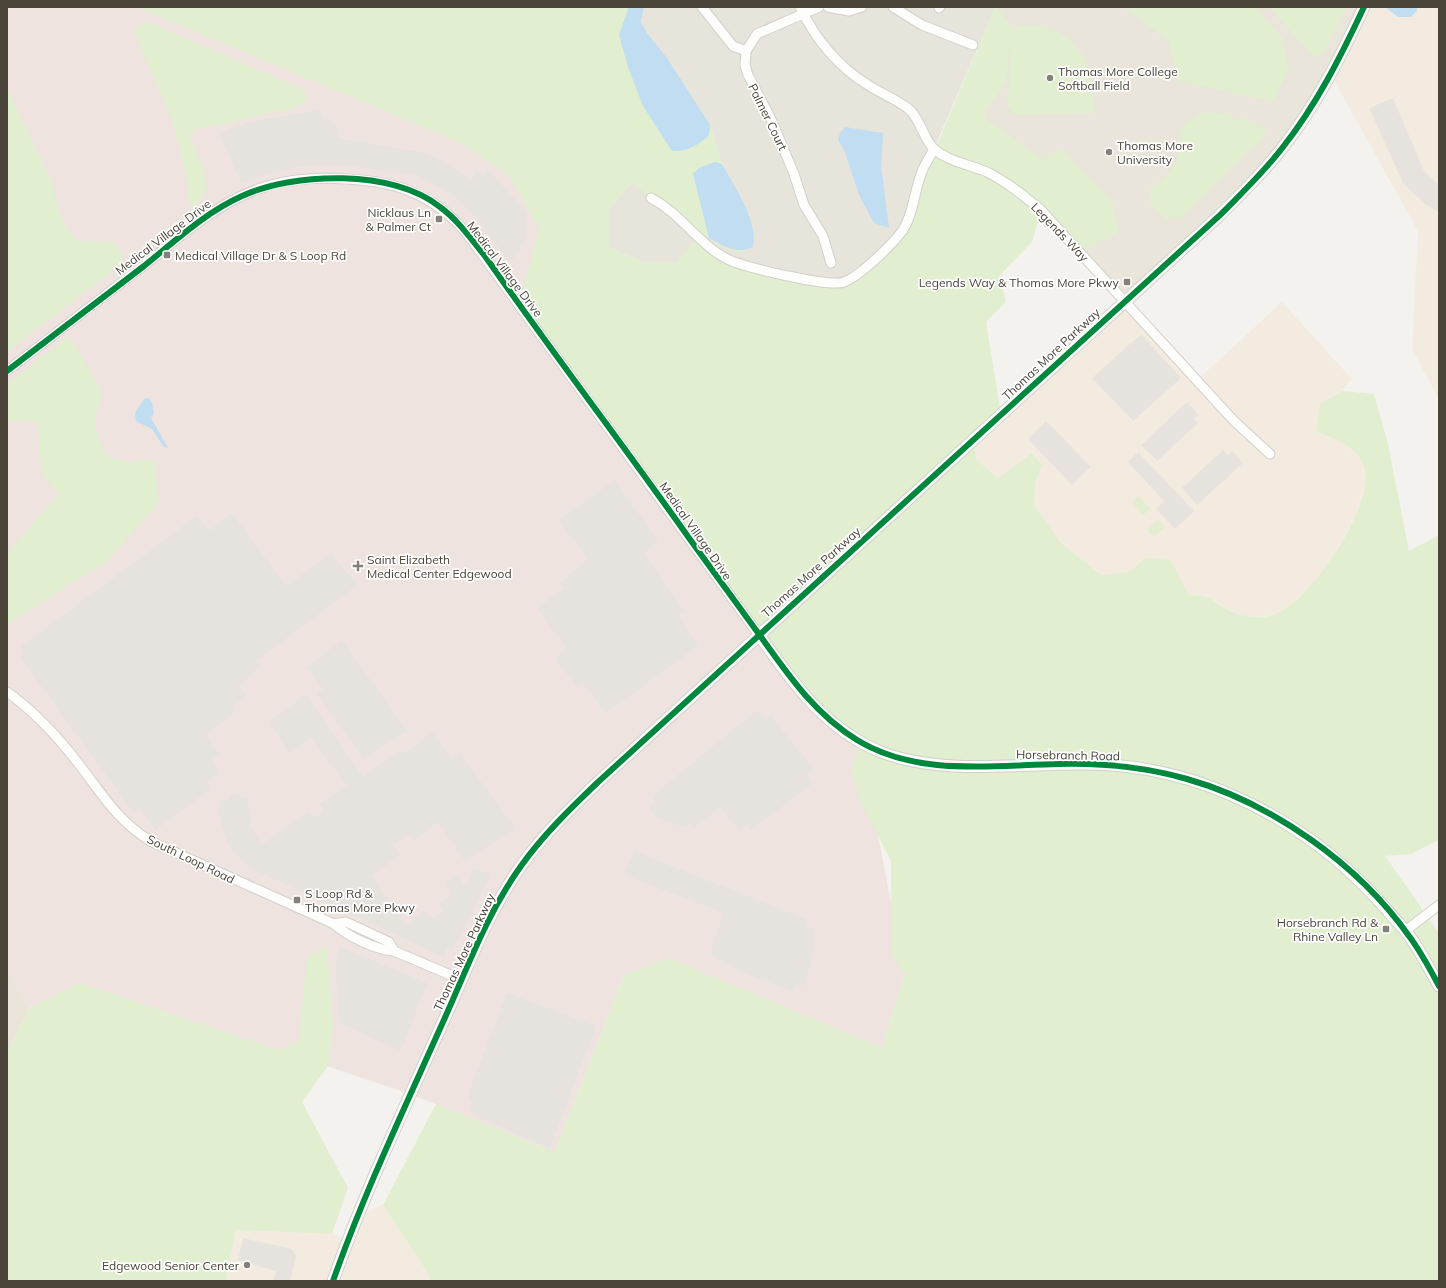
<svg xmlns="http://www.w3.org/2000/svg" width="1446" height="1288" font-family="Mulish,sans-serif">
<rect width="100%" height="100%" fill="#f4f2ee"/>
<path fill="#e7e4dc" d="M 644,7 L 995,7 L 934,149 L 904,228 L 845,282 L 676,263 L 644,262 L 610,248 L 610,207 L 632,183 L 709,238 L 740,198 L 722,164 L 710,125 L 679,80 L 674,68 L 647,33 L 641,22 Z"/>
<g fill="#f3ebdf">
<path d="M 1364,7 L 1439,7 L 1439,399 L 1412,349 L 1418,231 L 1331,75 Z"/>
<path d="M 1125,301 L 1197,380 L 1282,302 L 1352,379 L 1342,391 L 1320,404 L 1316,431 L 1341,442 L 1355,453 L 1363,464 L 1366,480 L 1362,494 L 1356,514 L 1332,559 L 1310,587 L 1291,605 L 1281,611 L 1273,615 L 1255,617 L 1245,616 L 1225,608 L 1206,596 L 1189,595 L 1146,558 L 1129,572 L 1101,575 L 1061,543 L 1034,505 L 1036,480 L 1042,466 L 1032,453 L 998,478 L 976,459 L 974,440 Z"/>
<path d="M 383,1205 L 430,1276 L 430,1281 L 226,1281 L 236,1230 L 332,1234 L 349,1240 L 359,1215 Z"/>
</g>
<g fill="#eae5da">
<path d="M 995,7 L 1364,7 L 1283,147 L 1125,301 L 1041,210 L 973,166 Z"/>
<path d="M 7,971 L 30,1008 L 7,1054 Z"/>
</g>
<path fill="#eee3df" d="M 7,7 L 137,7 L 521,168 L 860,742 L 905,975 L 882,1048 L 669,958 L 624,975 L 555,1152 L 410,1094 L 80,983 L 30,1008 L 7,971 Z"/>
<g fill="#e1eecf">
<path d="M 137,7 L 644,7 L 641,22 L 647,33 L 667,58 L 710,125 L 722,164 L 751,222 L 755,237 L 753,247 C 747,250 741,252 735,251 C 718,249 649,196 632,183 L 610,207 L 610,248 L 644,262 L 676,263 L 698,236 L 728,259 L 840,283 L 899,235 L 995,7 L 997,7 L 1012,28 C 1028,24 1040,24 1056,31 C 1090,47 1093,80 1095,113 L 1017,115 L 1008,107 L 1011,37 L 1006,81 L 983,117 L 1040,158 L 1062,150 L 1112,201 L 1119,232 L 1079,251 L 1041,211 L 1032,242 L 999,276 L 1006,302 L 986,322 L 1001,414 L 974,440 L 976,459 L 998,478 L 1032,453 L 1042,466 L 1036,480 L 1034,505 L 1061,543 L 1101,575 L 1129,572 L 1146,558 L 1170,560 L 1189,595 C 1194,596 1200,595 1204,596 C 1211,598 1217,604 1223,607 C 1238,616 1256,620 1273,615 C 1309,605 1379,500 1363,464 C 1354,445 1334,439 1316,431 L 1320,404 L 1342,391 L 1374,394 L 1388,444 L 1409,551 L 1439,535 L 1439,840 L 1411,854 L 1385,856 L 1439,933 L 1439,1281 L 430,1281 L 430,1276 L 383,1205 L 436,1104 L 555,1152 L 624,975 L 669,958 L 882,1048 L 905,975 L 891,953 L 891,861 L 859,799 L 852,770 L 860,742 L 822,714 L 519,304 L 539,229 L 509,175 L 459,142 Z"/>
<path d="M 1124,7 L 1255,7 L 1282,37 L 1289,69 L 1273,101 L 1178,81 L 1168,40 Z"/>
<path d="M 1269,7 L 1347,7 L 1324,53 L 1314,57 Z"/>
<path d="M 148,22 L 305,90 L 307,99 L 300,107 L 254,116 L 228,124 L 200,127 L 190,136 L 204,169 L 207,189 L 196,208 L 189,203 L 186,176 L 173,123 L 134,31 L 138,25 Z"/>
<path d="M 7,89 L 54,186 C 54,206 64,224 76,240 C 91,243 102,240 117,243 L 124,262 L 7,352 Z"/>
<path d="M 1206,112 L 1229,115 L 1263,126 L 1266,135 L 1180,219 L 1164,219 L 1151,204 L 1150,189 C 1157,183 1166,178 1171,171 C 1189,145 1162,130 1206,112 Z"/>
<path d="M 68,337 L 82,356 L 102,393 C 94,423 91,426 106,455 C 115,459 124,463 135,462 C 143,461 146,458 154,461 L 159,503 L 107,561 L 7,624 L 7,553 L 59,494 L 41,472 L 38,421 L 7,421 L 7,384 Z"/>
<path d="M 1139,496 L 1150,509 L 1143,515 L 1132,502 Z"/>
<path d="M 1158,520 L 1165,527 L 1154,537 L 1147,530 Z"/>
<path d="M 327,947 L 333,1026 L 328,1066 L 302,1102 L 348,1188 L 332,1234 L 236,1230 L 226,1281 L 7,1281 L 7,1054 L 30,1008 L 80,983 L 279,1050 L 299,1041 L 307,956 Z"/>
</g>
<g fill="#e6e3df">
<path d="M 1393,98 L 1424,171 L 1439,185 L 1439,212 L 1425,204 L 1403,183 L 1369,108 Z"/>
<path d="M 322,110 L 324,119 L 328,118 L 337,125 L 338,138 L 421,152 L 438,159 L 471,179 L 477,170 L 483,174 L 487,168 L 527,213 L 526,239 L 510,263 L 470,211 L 449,192 L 418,176 L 350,166 L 313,165 L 284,169 L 241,183 L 219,134 L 246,123 L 270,118 Z"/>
<path d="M 1141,334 L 1181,378 L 1133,421 L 1092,378 Z"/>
<path d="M 1187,402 L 1199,415 L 1194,419 L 1198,423 L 1157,461 L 1141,445 Z"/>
<path d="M 1046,421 L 1091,467 L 1072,485 L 1028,439 Z"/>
<path d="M 1223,450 L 1228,455 L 1232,451 L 1243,463 L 1197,505 L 1182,488 Z"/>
<path d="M 1138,452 L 1194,511 L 1175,529 L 1156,509 L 1164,501 L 1128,462 Z"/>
<path d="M 615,480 L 658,541 L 645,553 L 685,612 L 678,616 L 698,646 L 606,713 L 582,683 L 577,687 L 555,659 L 566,648 L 537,608 L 564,588 L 560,583 L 588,559 L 558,520 Z"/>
<path d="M 232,513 L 286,586 L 331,554 L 358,585 L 258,660 L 261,666 L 239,685 L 247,696 L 232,707 L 235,712 L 206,735 L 220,754 L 212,760 L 219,772 L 206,782 L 210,790 L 155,830 L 139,808 L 133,812 L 20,657 L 25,652 L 21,646 L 197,516 L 210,530 Z"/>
<path d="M 342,640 L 407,731 L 363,759 L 317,693 L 323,689 L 306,667 Z"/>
<path d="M 306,694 L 363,777 L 401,750 L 404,754 L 432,732 L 452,758 L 460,753 L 515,828 L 465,861 L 438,822 L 414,841 L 409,834 L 393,845 L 400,855 L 372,876 L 407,925 L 425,910 L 432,919 L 443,912 L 438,904 L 452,893 L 445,884 L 458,874 L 463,884 L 468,883 L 473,868 L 491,874 L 453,950 L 447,948 L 444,957 L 248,867 L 233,851 L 227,841 L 219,814 L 221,800 L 229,800 L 232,794 L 249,798 L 248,808 L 252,828 L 262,844 L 309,812 L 314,818 L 324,811 L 319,804 L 347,785 L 311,738 L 289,754 L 269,722 Z"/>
<path d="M 757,710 L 766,720 L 771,716 L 814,769 L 807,774 L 813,783 L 751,831 L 747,826 L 739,831 L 721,807 L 694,828 L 689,823 L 686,828 L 655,817 L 649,808 L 655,802 L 652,796 Z"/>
<path d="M 634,851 L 806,919 L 804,924 L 807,927 L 814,929 L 814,938 L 812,960 L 804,986 L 796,984 L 794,992 L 734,969 L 710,954 L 724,913 L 624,875 Z"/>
<path d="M 340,947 L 427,983 L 401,1051 L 340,1023 L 335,965 Z"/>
<path d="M 507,993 L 596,1026 L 550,1148 L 479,1118 L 480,1116 L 470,1111 L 473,1104 L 468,1095 Z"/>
<path d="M 243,1238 L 292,1249 L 296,1256 L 290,1281 L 273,1281 L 276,1271 L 238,1260 Z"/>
</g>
<g fill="#c0ddf1">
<path d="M 629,7 L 644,7 L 641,22 L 647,33 L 667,58 L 710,125 L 709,135 C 699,145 686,152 672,151 L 643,106 L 628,67 L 619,35 Z"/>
<path d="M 1385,7 L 1417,7 L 1417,11 L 1411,17 L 1398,17 Z"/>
<path d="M 845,127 L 883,133 L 881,165 L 889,228 L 874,223 L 859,195 L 845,152 L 838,140 L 840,133 Z"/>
<path d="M 715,162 L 722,164 C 734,186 759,222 753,247 C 736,255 724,246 709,238 L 693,174 L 699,168 Z"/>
<path d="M 149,398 L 152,403 L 154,413 L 151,418 L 168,448 L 164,447 L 152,429 L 136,421 L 135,413 L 144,399 Z"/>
</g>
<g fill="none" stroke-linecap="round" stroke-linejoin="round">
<g stroke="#d2d0cb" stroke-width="11">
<g id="minor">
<path d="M 702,7 L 733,46 L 746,51"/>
<path d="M 800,7 C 816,40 837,66 868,85 C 882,94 898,100 910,110 C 921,121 923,138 934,149 C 948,161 970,165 987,172 C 1007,182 1024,196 1041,210 L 1234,421 L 1270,454"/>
<path d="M 819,7 L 757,34 L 746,51 L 745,65 L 748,75 L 771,119 L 794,174 L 804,205 L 823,236 L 831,263"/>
<path d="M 828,7 L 849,11 L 862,7"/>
<path d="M 893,7 L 922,25 L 973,45"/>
<path d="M 939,8 L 940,7"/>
<path d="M 651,198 C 676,211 691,233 713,250 C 719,255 727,259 734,262 C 751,268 831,288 844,282 C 860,276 893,244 903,230 C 915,211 914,187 924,167 C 927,161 931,155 934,149"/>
<path d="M 7,371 C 52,336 98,301 143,266 C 179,238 214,205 258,189 C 291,177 324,177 359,180 C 403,183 441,201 468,235 L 759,635"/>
<path d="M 7,692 C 34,711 58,737 78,763 C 103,795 115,818 150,841 L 334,924 C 347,936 376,950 394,951 L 462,980"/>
<path d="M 334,924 L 346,922 L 389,942 L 394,951"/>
<path d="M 1405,931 L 1439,905"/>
</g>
</g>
<g stroke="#d2d0cb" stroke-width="13">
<g id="tertiary">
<path d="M 759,635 C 792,682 826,730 881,752 C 944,776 1019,763 1085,764 C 1200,764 1311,822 1386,909 C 1394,918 1403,927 1410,937 C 1421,952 1430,970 1439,986"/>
<path d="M 333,1281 C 364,1193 405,1107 443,1022 C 467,969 487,913 521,866 C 543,835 570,809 597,783 L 1219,216 C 1241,194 1264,172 1283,147 C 1317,104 1341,56 1364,7"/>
</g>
</g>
<use href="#minor" stroke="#fdfdfc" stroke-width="9"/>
<use href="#tertiary" stroke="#fdfdfc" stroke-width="11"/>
<g stroke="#fff" stroke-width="8">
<g id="cycleway">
<path d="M 7,371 C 52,336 98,301 144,266 C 175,241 206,212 242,196 C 295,172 393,169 440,207 C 458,220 471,239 485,256 C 551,351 622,443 689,538 C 713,571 737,604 761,637 C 789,676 815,714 857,740 C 917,777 993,765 1059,764 C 1102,763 1145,767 1187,779 C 1272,803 1358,864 1409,936 C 1421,952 1430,969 1439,986"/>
<path d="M 333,1281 C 364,1193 405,1107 443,1022 C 467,969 487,913 521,866 C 543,835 570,809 597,783 L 1219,216 C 1241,194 1264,172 1283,147 C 1317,104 1341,56 1364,7"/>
</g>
</g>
<use href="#cycleway" stroke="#00873e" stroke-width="6"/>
</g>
<g fill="#868178" stroke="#fff" stroke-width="1.5">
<circle cx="1050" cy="78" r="4"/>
<circle cx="1109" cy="152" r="4"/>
<rect x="435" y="215" width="8" height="8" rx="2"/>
<rect x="163" y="251" width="8" height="8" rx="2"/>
<rect x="1123" y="278" width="8" height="8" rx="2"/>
<path d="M356 560h4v4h4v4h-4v4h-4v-4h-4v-4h4z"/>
<rect x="293" y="896" width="8" height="8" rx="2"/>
<rect x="1382" y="925" width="8" height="8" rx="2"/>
<circle cx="247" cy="1265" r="4"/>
</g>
<g text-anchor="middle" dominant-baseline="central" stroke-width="3.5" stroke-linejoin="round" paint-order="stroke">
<g font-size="12" fill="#4b4439" stroke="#fff" text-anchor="start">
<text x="1058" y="71">Thomas More College<tspan x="1058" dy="14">Softball Field</tspan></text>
<text x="1117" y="145">Thomas More<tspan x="1117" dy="14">University</tspan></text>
<text x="431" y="212" text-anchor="end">Nicklaus Ln<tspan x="431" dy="14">&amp; Palmer Ct</tspan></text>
<text x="175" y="255">Medical Village Dr &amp; S Loop Rd</text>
<text x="1119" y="282" text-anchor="end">Legends Way &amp; Thomas More Pkwy</text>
<text x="367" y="559">Saint Elizabeth<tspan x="367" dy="14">Medical Center Edgewood</tspan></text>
<text x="305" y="893">S Loop Rd &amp;<tspan x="305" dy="14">Thomas More Pkwy</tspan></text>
<text x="1378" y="922" text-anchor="end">Horsebranch Rd &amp;<tspan x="1378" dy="14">Rhine Valley Ln</tspan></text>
<text x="239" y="1265" text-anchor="end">Edgewood Senior Center</text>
</g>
<g font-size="12" fill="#4b4439" stroke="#fff">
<text transform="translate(768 117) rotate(64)">Palmer Court</text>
<text transform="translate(1060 232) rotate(46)">Legends Way</text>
<text transform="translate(163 237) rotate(-37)">Medical Village Drive</text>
<text transform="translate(505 269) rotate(53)">Medical Village Drive</text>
<text transform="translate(1051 354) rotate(-43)">Thomas More Parkway</text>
<text transform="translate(696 531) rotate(55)">Medical Village Drive</text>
<text transform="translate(811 572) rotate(-42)">Thomas More Parkway</text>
<text transform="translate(1068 755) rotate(1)">Horsebranch Road</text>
<text transform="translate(191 859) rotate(26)">South Loop Road</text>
<text transform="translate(464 952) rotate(-65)">Thomas More Parkway</text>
</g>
</g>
<rect width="1446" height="1288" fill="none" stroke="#4b4439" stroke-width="16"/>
</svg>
